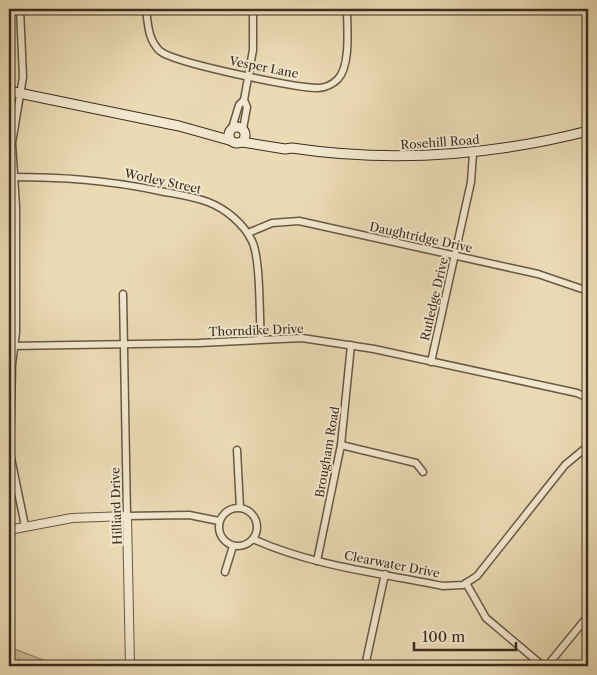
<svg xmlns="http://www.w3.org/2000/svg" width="597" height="675" font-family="'Libre Caslon Text',serif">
<defs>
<pattern id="wetland-marsh" width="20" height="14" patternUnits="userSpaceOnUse" patternTransform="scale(1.25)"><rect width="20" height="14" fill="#cdbd9c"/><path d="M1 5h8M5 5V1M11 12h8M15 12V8" fill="none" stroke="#a89a7f"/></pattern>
</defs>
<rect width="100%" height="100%" fill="#ebdbb5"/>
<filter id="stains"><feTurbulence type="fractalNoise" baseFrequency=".004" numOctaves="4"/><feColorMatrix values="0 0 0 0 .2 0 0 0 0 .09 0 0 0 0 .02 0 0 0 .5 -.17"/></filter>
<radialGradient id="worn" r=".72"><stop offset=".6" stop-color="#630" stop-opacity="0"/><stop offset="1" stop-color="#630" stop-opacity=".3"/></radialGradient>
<path fill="url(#wetland-marsh)" stroke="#84755e" d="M 9,647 L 54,664 L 58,666 L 9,666 Z"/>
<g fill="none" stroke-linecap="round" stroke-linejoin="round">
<path stroke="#82725c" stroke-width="2" d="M 9,663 L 14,666"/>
<g stroke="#685846" stroke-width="9">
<g id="minor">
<path d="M 20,9 L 23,77 L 12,143 L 16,207 L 16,332 L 12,365 L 10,453 L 25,526"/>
<path d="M 146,9 C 148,24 148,40 160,51 C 174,63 296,88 318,88 C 325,88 333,84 338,79 C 351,65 347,27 347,9"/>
<path d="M 232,128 L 239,105 L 244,100"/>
<path d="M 243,129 L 247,107 L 244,100 L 253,50 L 253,9"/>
<path d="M 9,177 C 62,177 107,180 160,191 C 175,194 192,196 208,202 C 226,209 244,224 252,241 C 261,260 259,316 261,339"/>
<path d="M 248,233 L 272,223 L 299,221 L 538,274 L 588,291"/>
<path d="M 123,294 L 127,516 L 189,515 L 219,521"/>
<path d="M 9,346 L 199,343 L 302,338 L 374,349 L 577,393 L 588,398"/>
<path d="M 431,362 L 471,182 L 473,153"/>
<path d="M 341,445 L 416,463 L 423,472"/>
<path d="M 237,450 L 240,508"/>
<circle cx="238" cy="527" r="19"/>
<path d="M 253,539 C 313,566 379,573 443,586 L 463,585 L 477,576 L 565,465 L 588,446"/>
<path d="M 317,561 L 341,445 L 351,345"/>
<path d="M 225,572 L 233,546"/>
<path d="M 466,583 L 486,618 L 543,666"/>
<path d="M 305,666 L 311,666"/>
<path d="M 365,666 L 385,574"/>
<path d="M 547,666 L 588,616"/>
</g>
</g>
<g stroke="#685846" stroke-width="10">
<path id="tertiary" d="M 9,530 L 72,518 L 127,516 L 130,666"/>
</g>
<g stroke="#3c2d21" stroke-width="11">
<g id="secondary">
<path d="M 9,91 L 179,126 L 229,140"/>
<circle cx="237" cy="135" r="8"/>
<path d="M 242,142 L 285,149 L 292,148 C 392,163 490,156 588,131"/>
</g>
</g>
<use href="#minor" stroke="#f2e8cf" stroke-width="6"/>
<use href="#tertiary" stroke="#f2e8cf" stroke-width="8"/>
<use href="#secondary" stroke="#f2e8cf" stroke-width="9"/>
</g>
<g text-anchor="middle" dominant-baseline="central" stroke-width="4" stroke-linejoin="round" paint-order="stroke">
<g font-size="12" fill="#3c2d21" stroke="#f2e8cf">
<text transform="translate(264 67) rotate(11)">Vesper Lane</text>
<text transform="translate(440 142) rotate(-4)">Rosehill Road</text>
<text transform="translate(163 181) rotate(12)">Worley Street</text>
<text transform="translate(421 237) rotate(12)">Daughtridge Drive</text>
<text transform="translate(434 299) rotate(-77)">Rutledge Drive</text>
<text transform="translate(256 330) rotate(-2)">Thorndike Drive</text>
<text transform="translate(327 452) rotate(-80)">Brougham Road</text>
<text transform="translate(116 506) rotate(-92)">Hilliard Drive</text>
<text transform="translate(392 564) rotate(11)">Clearwater Drive</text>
</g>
</g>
<rect width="597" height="675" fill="none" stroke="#ebdbb5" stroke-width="30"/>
<rect x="10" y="10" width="577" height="655" fill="none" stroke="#3c2d21" stroke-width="2.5"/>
<rect x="15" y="15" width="567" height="645" fill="none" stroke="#3c2d21"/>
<path d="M414 642v8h102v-8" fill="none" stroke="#3c2d21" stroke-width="2.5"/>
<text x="422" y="642" font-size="15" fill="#3c2d21" stroke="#f2e8cf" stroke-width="4" paint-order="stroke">100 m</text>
<rect width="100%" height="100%" filter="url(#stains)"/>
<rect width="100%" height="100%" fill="url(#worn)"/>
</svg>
